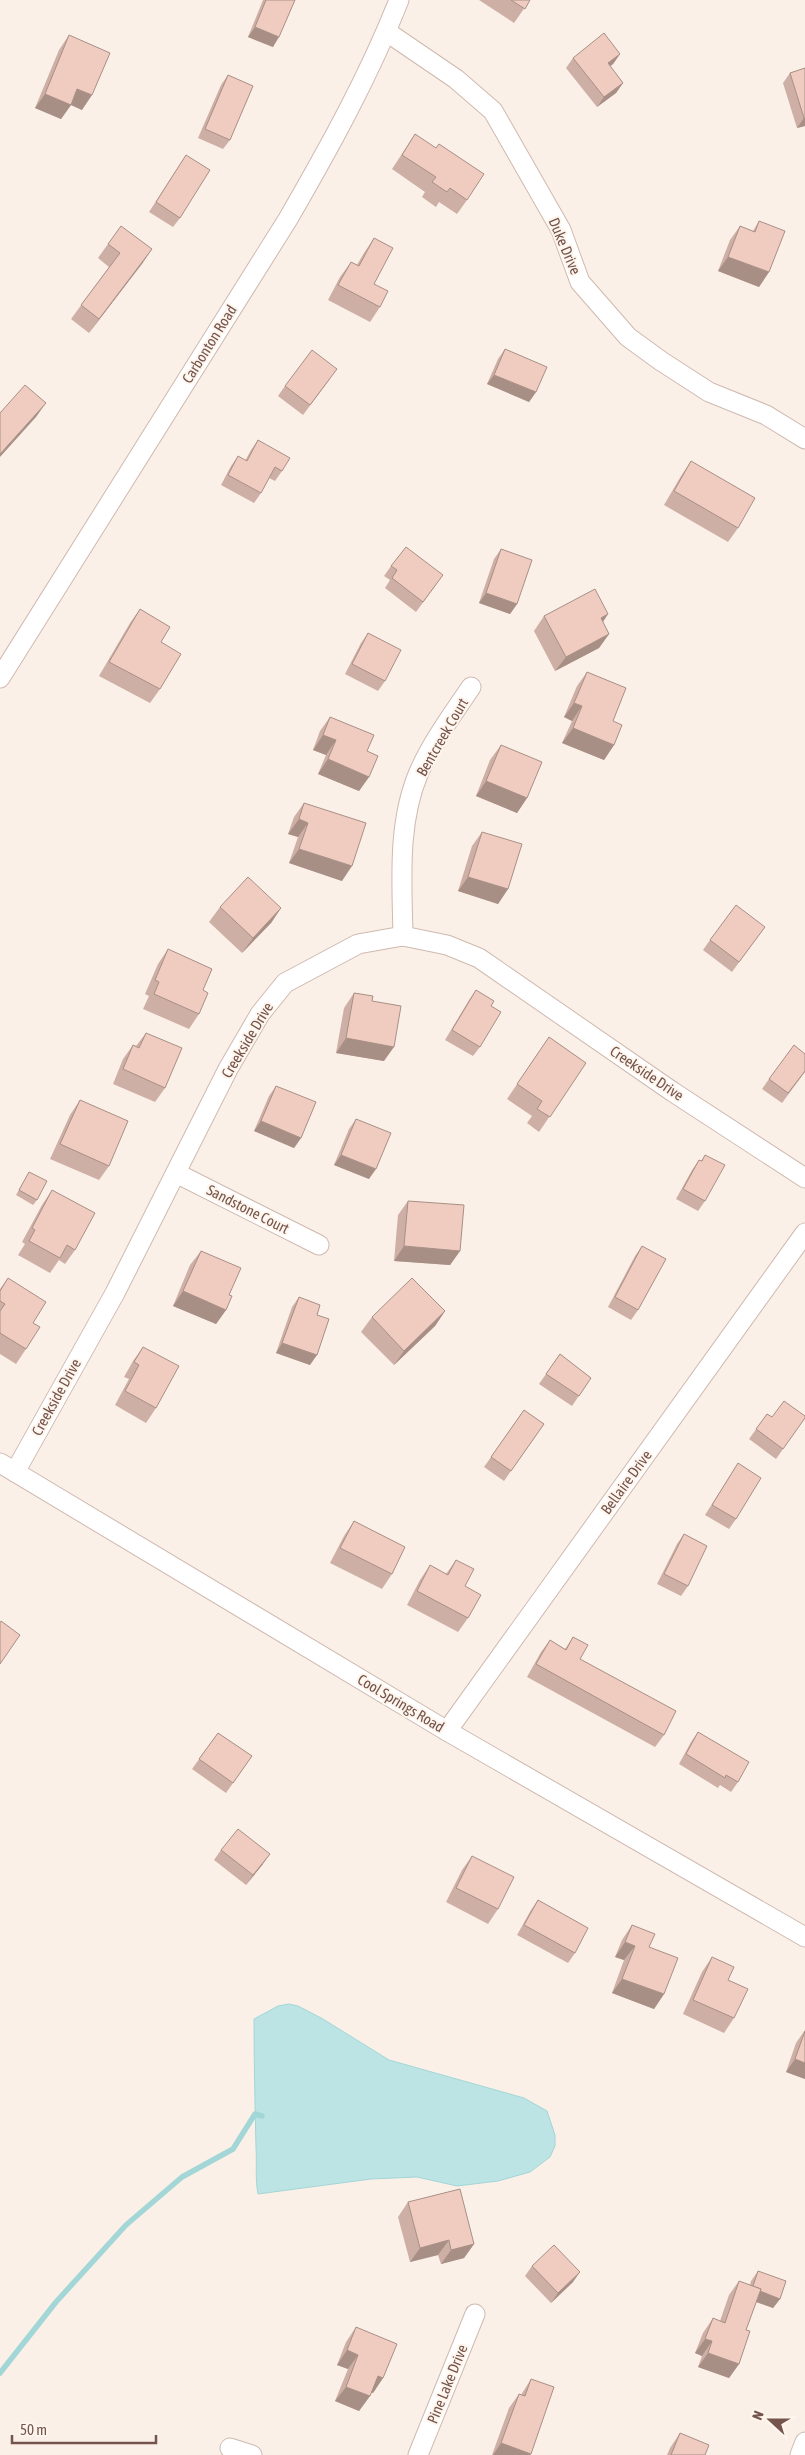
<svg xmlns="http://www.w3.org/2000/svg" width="805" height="2455" font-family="'Asap Condensed',sans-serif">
<rect width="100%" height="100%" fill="#fbf0e7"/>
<path fill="#bce4e4" stroke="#a3d6d6" d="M 289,2004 L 298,2006 L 323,2019 L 389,2060 L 524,2098 L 547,2111 L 555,2135 L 555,2146 L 550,2157 L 530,2172 L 498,2181 L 457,2186 L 417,2177 L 371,2179 L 258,2194 C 255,2178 257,2163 256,2148 C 255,2105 254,2062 254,2019 L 278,2006 Z"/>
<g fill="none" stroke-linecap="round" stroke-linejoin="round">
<path stroke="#a3d6d6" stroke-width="5.5" d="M 0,2373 L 56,2302 L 126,2225 L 182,2177 L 233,2149 L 255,2114 L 262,2116"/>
<g stroke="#cfb9b0" stroke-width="21">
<g id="minor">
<path d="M 387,32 L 456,79 L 493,111 L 561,230 L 580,282 L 628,337 L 661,361 L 709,392 L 766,415 L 805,439"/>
<path d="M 0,678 L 288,219 C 329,148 369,76 399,0"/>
<path d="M 403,936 C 402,882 397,823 419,772 C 432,742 453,714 471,687"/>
<path d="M 176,1173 L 319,1245"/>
<path d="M 0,1463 L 447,1731 L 805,1937"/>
<path d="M 15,1472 L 115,1293 L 228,1069 L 260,1014 L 285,983 L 358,944 L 403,936 L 447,945 L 479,958 L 673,1092 L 805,1178"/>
<path d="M 447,1731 L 805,1233"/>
<path d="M 230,2448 L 252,2455"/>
<path d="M 418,2455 L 475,2314"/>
<path d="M 800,2455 L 805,2442"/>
</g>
</g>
<use href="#minor" stroke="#fff" stroke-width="19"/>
</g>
<g fill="#ceafa5">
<path d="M 263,0 L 295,0 L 273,47 L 248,37 Z"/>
<path d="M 479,0 L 530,0 L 514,23 Z"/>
<path d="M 69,35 L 82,110 L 71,105 L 61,119 L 35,108 L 59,50 Z"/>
<path d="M 620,54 L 613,64 L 610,66 L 623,83 L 616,93 L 597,107 L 566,68 L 573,58 Z"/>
<path d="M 805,68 L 805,126 L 797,128 L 783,83 L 790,73 Z"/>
<path d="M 228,75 L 230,140 L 223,149 L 198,138 L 221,85 Z"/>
<path d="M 415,134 L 467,200 L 457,214 L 439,202 L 436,207 L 422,197 L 425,192 L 392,169 Z"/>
<path d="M 186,155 L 180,218 L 173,227 L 149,212 Z"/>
<path d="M 759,221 L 769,272 L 759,287 L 718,271 L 730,240 L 740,226 L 753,231 Z"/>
<path d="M 374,238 L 374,284 L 380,307 L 370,322 L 328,300 L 340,277 L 351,262 L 357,265 L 364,253 Z"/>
<path d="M 108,244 L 152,249 L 89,333 L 71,319 L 109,267 L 98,258 Z"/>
<path d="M 505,349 L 536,392 L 529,402 L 487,384 L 498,359 Z"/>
<path d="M 330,379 L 303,415 L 278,396 L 285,386 Z"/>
<path d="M 258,440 L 282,471 L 275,481 L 269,478 L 261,493 L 254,503 L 221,485 L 231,466 L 238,456 L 245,461 L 251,450 Z"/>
<path d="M 691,461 L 738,528 L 728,542 L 664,505 L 681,476 Z"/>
<path d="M 501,549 L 517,604 L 510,614 L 479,603 L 494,559 Z"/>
<path d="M 391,566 L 436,585 L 416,612 L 385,588 L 390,580 L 384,576 Z"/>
<path d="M 140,609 L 161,642 L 160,689 L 150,703 L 99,676 L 130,623 Z"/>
<path d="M 608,614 L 603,622 L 609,634 L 599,648 L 555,671 L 534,631 L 544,616 Z"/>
<path d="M 368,633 L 385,681 L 378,691 L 345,674 L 361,643 Z"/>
<path d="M 587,672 L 613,721 L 614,745 L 604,760 L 562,743 L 572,721 L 564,717 L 577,686 Z"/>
<path d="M 330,717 L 367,751 L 369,777 L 359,791 L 318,774 L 326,755 L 313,750 L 320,731 Z"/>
<path d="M 501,745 L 527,798 L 517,813 L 476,796 L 490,760 Z"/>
<path d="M 304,803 L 342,881 L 289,863 L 298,837 L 288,834 L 294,817 Z"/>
<path d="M 482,832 L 508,889 L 498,904 L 458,891 L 472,846 Z"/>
<path d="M 220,907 L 281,908 L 271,923 L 242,953 L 209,922 Z"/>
<path d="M 765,927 L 732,972 L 703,950 L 710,940 Z"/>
<path d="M 168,949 L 203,990 L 199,1014 L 189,1029 L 143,1009 L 149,996 L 145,994 L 158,964 Z"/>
<path d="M 476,990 L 491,1006 L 480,1047 L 473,1056 L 445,1040 L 469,1000 Z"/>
<path d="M 354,993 L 372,1001 L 384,1061 L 336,1053 L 344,1008 Z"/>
<path d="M 146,1033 L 165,1088 L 155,1102 L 113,1084 L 123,1059 L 133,1045 L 136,1046 Z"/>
<path d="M 549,1037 L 586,1063 L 539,1132 L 527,1123 L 532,1116 L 507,1099 Z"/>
<path d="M 805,1054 L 805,1072 L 782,1103 L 762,1089 L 769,1079 Z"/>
<path d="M 276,1086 L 301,1138 L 294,1148 L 254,1131 L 269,1096 Z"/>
<path d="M 80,1100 L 109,1166 L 99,1180 L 50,1159 L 70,1115 Z"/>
<path d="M 356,1119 L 369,1179 L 334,1165 L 349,1129 Z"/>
<path d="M 705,1155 L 705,1201 L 698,1211 L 676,1199 L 692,1170 L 699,1160 L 701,1161 Z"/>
<path d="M 29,1172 L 37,1200 L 33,1205 L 16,1195 Z"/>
<path d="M 52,1190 L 75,1250 L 65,1264 L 59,1260 L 50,1273 L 18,1255 L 25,1244 L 22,1242 L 42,1205 Z"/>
<path d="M 408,1201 L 460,1251 L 450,1265 L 394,1261 L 398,1215 Z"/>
<path d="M 642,1246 L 638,1310 L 631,1320 L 608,1307 L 635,1256 Z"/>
<path d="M 201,1251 L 229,1295 L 226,1310 L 216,1324 L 173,1306 L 190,1265 Z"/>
<path d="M 8,1278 L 26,1349 L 16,1364 L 0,1354 L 0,1289 Z"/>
<path d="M 299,1297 L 317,1315 L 310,1365 L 276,1353 L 292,1307 Z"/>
<path d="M 445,1311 L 435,1326 L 394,1365 L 361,1332 L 372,1317 Z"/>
<path d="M 143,1347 L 156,1408 L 146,1423 L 115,1405 L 129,1379 L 124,1377 L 133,1361 Z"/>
<path d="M 560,1354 L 591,1378 L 572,1406 L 539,1384 Z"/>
<path d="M 524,1410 L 544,1424 L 504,1481 L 484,1467 Z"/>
<path d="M 767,1414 L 772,1417 L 805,1418 L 776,1459 L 749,1439 Z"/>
<path d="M 738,1463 L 736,1519 L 729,1529 L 705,1515 Z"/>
<path d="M 354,1521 L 392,1574 L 382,1589 L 330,1563 L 344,1536 Z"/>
<path d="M 684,1534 L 688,1586 L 681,1596 L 657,1584 L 677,1544 Z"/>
<path d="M 456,1560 L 465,1586 L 468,1618 L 458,1632 L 407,1605 L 420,1580 L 430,1565 L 446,1574 Z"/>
<path d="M 573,1637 L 580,1659 L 664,1735 L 655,1747 L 527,1677 L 541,1652 L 550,1640 L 565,1649 Z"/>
<path d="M 698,1732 L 738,1782 L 731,1792 L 720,1785 L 718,1788 L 679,1764 L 691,1742 Z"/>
<path d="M 218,1733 L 252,1756 L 226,1793 L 192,1769 Z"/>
<path d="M 221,1850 L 263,1864 L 246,1885 L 214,1860 Z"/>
<path d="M 472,1856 L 498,1909 L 488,1924 L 446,1902 L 462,1870 Z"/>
<path d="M 538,1900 L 575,1953 L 568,1963 L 517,1935 L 531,1910 Z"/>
<path d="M 632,1925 L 649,1947 L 664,1994 L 654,2009 L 612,1993 L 624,1960 L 615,1957 L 622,1940 Z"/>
<path d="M 712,1957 L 728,1980 L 734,2018 L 724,2033 L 683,2014 L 702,1972 Z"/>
<path d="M 805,2030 L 805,2079 L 786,2072 L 796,2043 Z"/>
<path d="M 408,2202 L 474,2244 L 464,2258 L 441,2264 L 438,2255 L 410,2262 L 398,2217 Z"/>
<path d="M 532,2266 L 573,2282 L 551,2303 L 525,2276 Z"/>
<path d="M 758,2271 L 780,2299 L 773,2308 L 756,2302 L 746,2330 L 739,2364 L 729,2378 L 698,2367 L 702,2356 L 695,2353 L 703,2333 L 713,2318 L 720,2321 L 729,2295 L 739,2281 L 750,2285 L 751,2281 Z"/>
<path d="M 356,2327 L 383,2378 L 373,2393 L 371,2392 L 370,2396 L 359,2411 L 335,2401 L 348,2369 L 337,2365 L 346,2342 Z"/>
<path d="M 531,2379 L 530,2455 L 492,2455 L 509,2408 L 519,2394 L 521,2395 Z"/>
<path d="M 680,2433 L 705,2455 L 667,2455 L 670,2448 Z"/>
</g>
<g fill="#a88f86">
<path d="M 255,27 L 279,37 L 273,47 L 248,37 Z"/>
<path d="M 620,54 L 613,64 L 601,73 L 608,63 Z"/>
<path d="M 623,83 L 616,93 L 597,107 L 604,97 Z"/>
<path d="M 77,89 L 92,95 L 82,110 L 71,105 L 61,119 L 35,108 L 45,94 Z"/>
<path d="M 804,118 L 805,118 L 805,126 L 797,128 Z"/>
<path d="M 152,249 L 142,264 L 89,333 L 99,319 Z"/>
<path d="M 728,257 L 769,272 L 759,287 L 718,271 Z"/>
<path d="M 494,375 L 536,392 L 529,402 L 487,384 Z"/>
<path d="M 46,403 L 36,417 L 0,457 L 0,454 Z"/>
<path d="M 486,593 L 517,604 L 510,614 L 479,603 Z"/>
<path d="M 608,614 L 598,629 L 601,618 Z"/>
<path d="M 609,634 L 599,648 L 555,671 L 566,657 Z"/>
<path d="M 574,703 L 582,706 L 572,721 L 564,717 Z"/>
<path d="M 573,728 L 614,745 L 604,760 L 562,743 Z"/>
<path d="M 323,735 L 336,740 L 326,755 L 313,750 Z"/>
<path d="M 328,759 L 369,777 L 359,791 L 318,774 Z"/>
<path d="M 486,781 L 527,798 L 517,813 L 476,796 Z"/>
<path d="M 299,819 L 308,823 L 298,837 L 288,834 Z"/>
<path d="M 299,849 L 352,866 L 342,881 L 289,863 Z"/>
<path d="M 468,877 L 508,889 L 498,904 L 458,891 Z"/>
<path d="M 281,908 L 271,923 L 242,953 L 253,938 Z"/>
<path d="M 346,1038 L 394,1047 L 384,1061 L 336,1053 Z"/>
<path d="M 261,1121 L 301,1138 L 294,1148 L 254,1131 Z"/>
<path d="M 341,1155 L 376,1169 L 369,1179 L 334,1165 Z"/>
<path d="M 404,1246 L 460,1251 L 450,1265 L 394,1261 Z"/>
<path d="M 183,1291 L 226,1310 L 216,1324 L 173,1306 Z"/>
<path d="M 445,1311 L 435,1326 L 394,1365 L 404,1351 Z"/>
<path d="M 282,1343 L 317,1355 L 310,1365 L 276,1353 Z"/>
<path d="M 270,1854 L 263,1864 L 246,1885 L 253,1875 Z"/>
<path d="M 625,1942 L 635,1946 L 624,1960 L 615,1957 Z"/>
<path d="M 622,1979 L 664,1994 L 654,2009 L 612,1993 Z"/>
<path d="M 795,2059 L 805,2063 L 805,2079 L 786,2072 Z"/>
<path d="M 449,2240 L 438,2255 L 410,2262 L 420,2248 Z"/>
<path d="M 474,2244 L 464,2258 L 441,2264 L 451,2250 Z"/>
<path d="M 580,2272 L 573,2282 L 551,2303 L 558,2293 Z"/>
<path d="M 752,2288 L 780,2299 L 773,2308 L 745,2298 Z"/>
<path d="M 705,2339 L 712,2341 L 702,2356 L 695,2353 Z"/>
<path d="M 347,2350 L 358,2355 L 348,2369 L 337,2365 Z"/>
<path d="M 708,2353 L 739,2364 L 729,2378 L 698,2367 Z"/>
<path d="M 378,2376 L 383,2378 L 373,2393 L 368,2390 Z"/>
<path d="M 346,2387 L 370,2396 L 359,2411 L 335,2401 Z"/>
<path d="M 501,2443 L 531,2454 L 530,2455 L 493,2455 Z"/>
</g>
<g fill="#f0ccc0" stroke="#a88f86">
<path d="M 266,0 L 295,0 L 279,37 L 255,27 Z"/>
<path d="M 511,0 L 530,0 L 525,9 Z"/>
<path d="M 604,33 L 620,54 L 608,63 L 623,83 L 604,97 L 573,58 Z"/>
<path d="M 69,35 L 110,53 L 92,95 L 77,89 L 71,105 L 45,94 Z"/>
<path d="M 805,68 L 805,118 L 804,118 L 790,73 Z"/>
<path d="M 228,75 L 253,86 L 230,140 L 205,129 Z"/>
<path d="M 415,134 L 436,148 L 439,144 L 484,174 L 467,200 L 450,188 L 447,192 L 432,182 L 436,177 L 402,155 Z"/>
<path d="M 186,155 L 210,170 L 180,218 L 156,202 Z"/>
<path d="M 759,221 L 785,231 L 769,272 L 728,257 L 740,226 L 755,232 Z"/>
<path d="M 121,226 L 152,249 L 99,319 L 81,305 L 120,253 L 108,244 Z"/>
<path d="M 374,238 L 393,248 L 374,284 L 388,291 L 380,307 L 338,285 L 351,262 L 359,266 Z"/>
<path d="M 505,349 L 547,367 L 536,392 L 494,375 Z"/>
<path d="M 312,350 L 337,369 L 310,405 L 285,386 Z"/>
<path d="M 25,385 L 46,403 L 0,454 L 0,413 Z"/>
<path d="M 258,440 L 290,458 L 282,471 L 275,467 L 261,493 L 228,475 L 238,456 L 247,461 Z"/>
<path d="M 691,461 L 755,498 L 738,528 L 674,491 Z"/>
<path d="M 406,547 L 443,575 L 423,602 L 392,578 L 397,570 L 391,566 Z"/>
<path d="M 501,549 L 532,560 L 517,604 L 486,593 Z"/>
<path d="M 595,589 L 608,614 L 601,618 L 609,634 L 566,657 L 544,616 Z"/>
<path d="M 140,609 L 170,627 L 161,642 L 181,654 L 160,689 L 109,662 Z"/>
<path d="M 368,633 L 401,650 L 385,681 L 352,664 Z"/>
<path d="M 587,672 L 626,688 L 613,721 L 622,725 L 614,745 L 573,728 L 582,706 L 574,703 Z"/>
<path d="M 330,717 L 374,735 L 367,751 L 378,756 L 369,777 L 328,759 L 336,740 L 323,735 Z"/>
<path d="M 501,745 L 542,762 L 527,798 L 486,781 Z"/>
<path d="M 304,803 L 366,823 L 352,866 L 299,849 L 308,823 L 299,819 Z"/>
<path d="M 482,832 L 522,844 L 508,889 L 468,877 Z"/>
<path d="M 248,877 L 281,908 L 253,938 L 220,907 Z"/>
<path d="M 736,905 L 765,927 L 739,962 L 710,940 Z"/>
<path d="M 168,949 L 212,969 L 203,990 L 208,993 L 199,1014 L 154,994 L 159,982 L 155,980 Z"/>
<path d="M 476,990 L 494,1001 L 491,1006 L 501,1012 L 480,1047 L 452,1030 Z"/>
<path d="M 354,993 L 373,996 L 372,1001 L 401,1006 L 394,1047 L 346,1038 Z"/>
<path d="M 146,1033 L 182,1048 L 165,1088 L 123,1069 L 133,1045 L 139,1048 Z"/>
<path d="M 549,1037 L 586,1063 L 550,1117 L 537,1109 L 542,1101 L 517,1084 Z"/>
<path d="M 794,1045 L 805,1054 L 805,1071 L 788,1093 L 769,1079 Z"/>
<path d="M 276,1086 L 316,1102 L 301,1138 L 261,1121 Z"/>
<path d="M 80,1100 L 128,1121 L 109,1166 L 60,1144 Z"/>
<path d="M 356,1119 L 391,1133 L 376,1169 L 341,1155 Z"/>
<path d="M 705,1155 L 725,1165 L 705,1201 L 683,1189 L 699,1160 L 702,1161 Z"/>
<path d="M 29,1172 L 47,1181 L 37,1200 L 19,1190 Z"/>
<path d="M 52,1190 L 95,1213 L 75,1250 L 67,1245 L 60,1258 L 29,1241 L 35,1230 L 32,1228 Z"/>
<path d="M 408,1201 L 464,1205 L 460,1251 L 404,1246 Z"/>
<path d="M 642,1246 L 666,1259 L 638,1310 L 615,1297 Z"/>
<path d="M 201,1251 L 241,1268 L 229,1295 L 232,1296 L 226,1310 L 183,1291 Z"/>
<path d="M 8,1278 L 46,1302 L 33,1323 L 40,1327 L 26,1349 L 0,1333 L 0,1311 L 5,1304 L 0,1301 L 0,1291 Z"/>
<path d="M 412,1278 L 445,1311 L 404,1351 L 372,1317 Z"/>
<path d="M 299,1297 L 320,1305 L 317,1315 L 329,1319 L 317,1355 L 282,1343 Z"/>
<path d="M 143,1347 L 179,1366 L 156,1408 L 125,1391 L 139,1365 L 134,1362 Z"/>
<path d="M 560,1354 L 591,1378 L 579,1396 L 546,1374 Z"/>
<path d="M 784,1401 L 805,1416 L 805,1418 L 783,1449 L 756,1429 L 767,1414 L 772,1417 Z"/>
<path d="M 524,1410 L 544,1424 L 511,1471 L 491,1457 Z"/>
<path d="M 738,1463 L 761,1478 L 736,1519 L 712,1505 Z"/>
<path d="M 354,1521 L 405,1547 L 392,1574 L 340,1548 Z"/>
<path d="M 684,1534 L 707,1546 L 688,1586 L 664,1574 Z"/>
<path d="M 456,1560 L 474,1569 L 465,1586 L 481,1595 L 468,1618 L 417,1591 L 430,1565 L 448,1575 Z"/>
<path d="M 1,1621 L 20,1635 L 0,1664 L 0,1623 Z"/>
<path d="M 573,1637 L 588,1645 L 580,1659 L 676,1711 L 664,1735 L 536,1664 L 550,1640 L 566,1650 Z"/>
<path d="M 698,1732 L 749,1762 L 738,1782 L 726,1775 L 725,1778 L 686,1754 Z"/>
<path d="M 218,1733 L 252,1756 L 233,1783 L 199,1759 Z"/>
<path d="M 238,1829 L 270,1854 L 253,1875 L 221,1850 Z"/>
<path d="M 472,1856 L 514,1877 L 498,1909 L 456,1888 Z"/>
<path d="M 538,1900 L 588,1928 L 575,1953 L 524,1925 Z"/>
<path d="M 632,1925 L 655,1934 L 649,1947 L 678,1958 L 664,1994 L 622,1979 L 635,1946 L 625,1942 Z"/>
<path d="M 712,1957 L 734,1967 L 728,1980 L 748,1989 L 734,2018 L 693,2000 Z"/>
<path d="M 805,2031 L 805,2063 L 795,2059 Z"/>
<path d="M 460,2189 L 474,2244 L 451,2250 L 449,2240 L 420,2248 L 408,2202 Z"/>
<path d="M 554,2245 L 580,2272 L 558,2293 L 532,2266 Z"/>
<path d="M 758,2271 L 786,2281 L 780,2299 L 760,2291 L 761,2289 L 753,2286 Z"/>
<path d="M 739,2281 L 761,2289 L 746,2330 L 750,2331 L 739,2364 L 708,2353 L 712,2341 L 705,2339 L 713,2318 L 725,2323 Z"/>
<path d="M 356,2327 L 397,2344 L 383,2378 L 378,2376 L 370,2396 L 346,2387 L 358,2355 L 347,2350 Z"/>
<path d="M 531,2379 L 554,2387 L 531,2454 L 501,2443 L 519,2394 L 525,2396 Z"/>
<path d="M 680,2433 L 709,2445 L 705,2455 L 671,2455 Z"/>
</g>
<g text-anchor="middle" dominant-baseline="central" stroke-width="4" stroke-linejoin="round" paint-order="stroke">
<g font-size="15" fill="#74544c" stroke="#fef5ed">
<text transform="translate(565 246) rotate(67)">Duke Drive</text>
<text transform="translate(209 344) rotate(-58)">Carbonton Road</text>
<text transform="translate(442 737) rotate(-60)">Bentcreek Court</text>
<text transform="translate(247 1040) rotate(-59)">Creekside Drive</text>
<text transform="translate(647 1073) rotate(34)">Creekside Drive</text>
<text transform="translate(248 1209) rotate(27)">Sandstone Court</text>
<text transform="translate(56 1397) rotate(-61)">Creekside Drive</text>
<text transform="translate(626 1482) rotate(-54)">Bellaire Drive</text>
<text transform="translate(401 1703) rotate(31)">Cool Springs Road</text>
<text transform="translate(447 2384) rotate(-68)">Pine Lake Drive</text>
</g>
</g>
<g transform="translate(770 2420) rotate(291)" stroke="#fef5ed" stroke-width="4" paint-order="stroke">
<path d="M0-4L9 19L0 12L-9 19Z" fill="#74544c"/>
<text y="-8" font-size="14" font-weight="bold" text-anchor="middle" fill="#74544c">N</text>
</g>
<path d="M12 2435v8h144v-8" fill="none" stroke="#74544c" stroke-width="2.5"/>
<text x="20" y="2435" font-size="15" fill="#74544c" stroke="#fef5ed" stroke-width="4" paint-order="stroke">50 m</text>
</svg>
